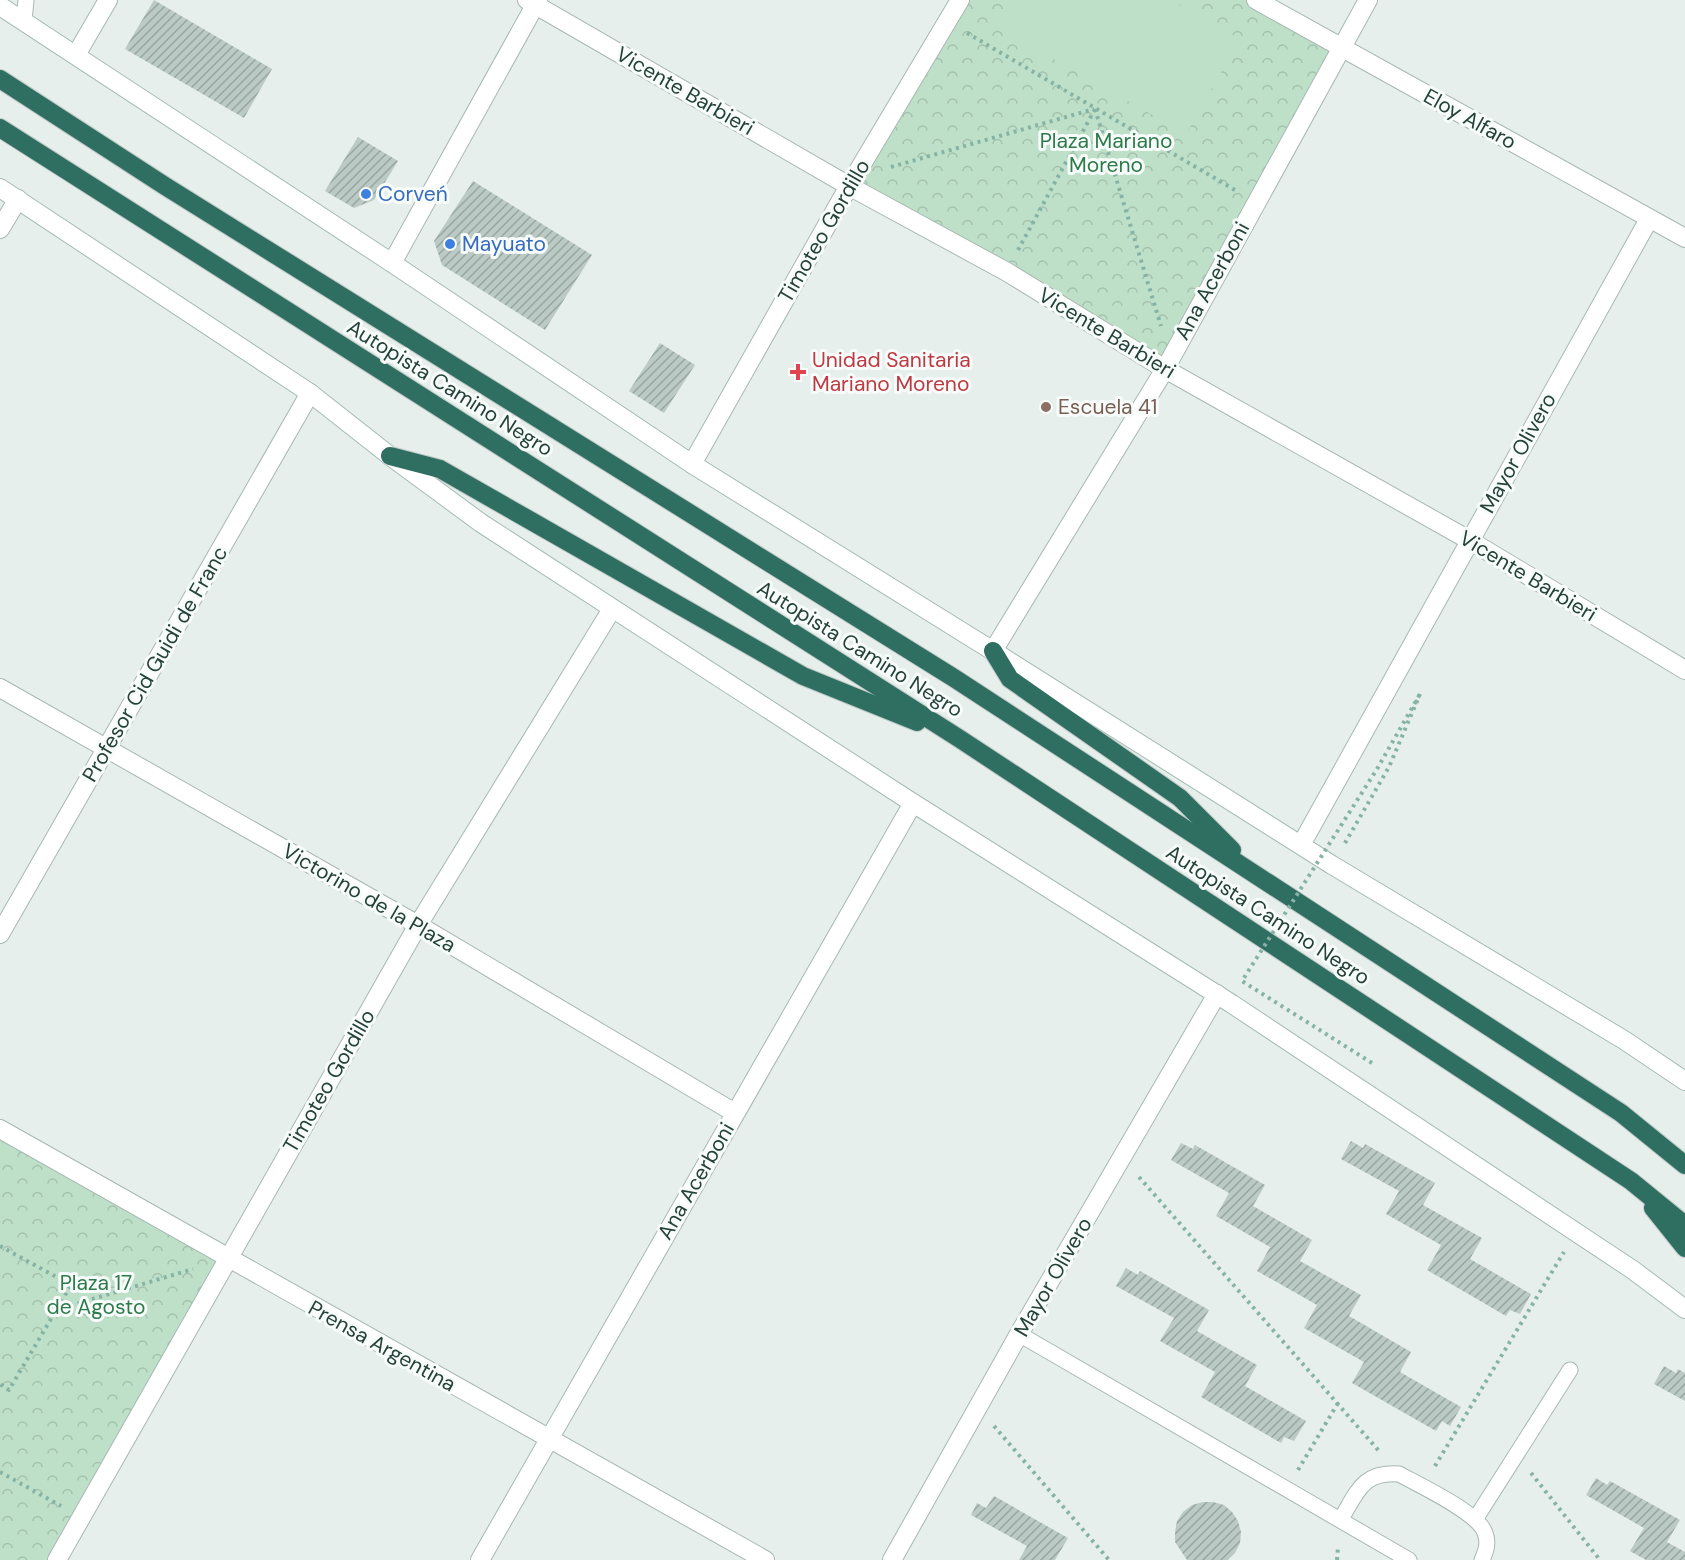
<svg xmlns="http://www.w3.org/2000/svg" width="1685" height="1560" font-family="'DM Sans',sans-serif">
<defs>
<pattern id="park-crowns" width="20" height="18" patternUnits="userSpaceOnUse" patternTransform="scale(1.5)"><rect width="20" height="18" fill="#bfe0c8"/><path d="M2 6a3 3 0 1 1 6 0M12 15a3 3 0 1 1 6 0" fill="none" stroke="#a4c1ad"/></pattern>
<pattern id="building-hatch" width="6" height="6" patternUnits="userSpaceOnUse" patternTransform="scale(1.5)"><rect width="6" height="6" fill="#bbcac4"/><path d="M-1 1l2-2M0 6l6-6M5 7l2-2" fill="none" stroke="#98a6a0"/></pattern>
</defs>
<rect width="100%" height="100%" fill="#e6efeb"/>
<g fill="url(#park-crowns)">
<path d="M 960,0 L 1256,0 L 1343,47 L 1165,369 L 849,186 Z"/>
<path d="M 0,1129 L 227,1259 L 57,1560 L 0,1560 Z"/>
</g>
<path fill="#bfe0c8" d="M 1010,0 L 1171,0 L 1240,39 L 1186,134 L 995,26 Z"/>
<g fill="url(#building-hatch)">
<path d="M 154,0 L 272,69 L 244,118 L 125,49 Z"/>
<path d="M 358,137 L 398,161 L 374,200 L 354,208 L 325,191 Z"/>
<path d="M 473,181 L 592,255 L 545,330 L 442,265 L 434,241 Z"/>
<path d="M 660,343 L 695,365 L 664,413 L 629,391 Z"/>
<path d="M 1351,1141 L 1363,1148 L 1365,1144 L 1435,1183 L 1423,1205 L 1482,1238 L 1470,1259 L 1531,1294 L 1520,1314 L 1510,1310 L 1506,1316 L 1427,1270 L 1441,1245 L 1386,1214 L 1399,1191 L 1341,1159 Z"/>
<path d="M 1181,1143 L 1193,1149 L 1195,1145 L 1265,1185 L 1253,1206 L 1312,1240 L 1300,1261 L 1361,1295 L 1349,1316 L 1411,1352 L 1400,1372 L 1461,1407 L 1450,1426 L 1442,1421 L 1436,1431 L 1352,1383 L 1364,1362 L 1304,1328 L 1317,1305 L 1257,1271 L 1270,1247 L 1216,1216 L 1229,1193 L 1171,1160 Z"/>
<path d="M 1126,1268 L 1138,1275 L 1140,1271 L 1209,1310 L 1197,1331 L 1257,1365 L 1245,1386 L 1306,1421 L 1294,1441 L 1284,1437 L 1281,1443 L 1201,1397 L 1215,1372 L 1160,1341 L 1174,1318 L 1116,1286 Z"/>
<path d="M 1664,1366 L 1676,1373 L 1678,1369 L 1685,1373 L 1685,1401 L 1654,1384 Z"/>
<path d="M 1596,1478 L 1607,1485 L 1610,1481 L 1680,1520 L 1667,1542 L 1685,1552 L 1685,1560 L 1646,1560 L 1630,1551 L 1644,1528 L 1586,1495 Z"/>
<path d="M 994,1496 L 1068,1538 L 1055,1560 L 1019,1560 L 1027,1546 L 971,1515 L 977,1503 L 986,1508 Z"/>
<path d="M 1203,1502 L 1213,1502 L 1224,1505 L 1232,1512 L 1238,1521 L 1241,1532 L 1240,1543 L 1235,1553 L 1228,1560 L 1187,1560 L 1175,1542 L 1175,1532 L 1177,1521 L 1183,1512 L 1192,1505 Z"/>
</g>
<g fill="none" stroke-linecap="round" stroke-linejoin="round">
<g stroke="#a8b8b2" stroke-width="17">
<g id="lane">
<path d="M 24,21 L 26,0"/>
<path d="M 1019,1334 L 1409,1560"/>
<path d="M 1476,1518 L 1570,1370"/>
<path d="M 1341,1519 C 1357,1492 1363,1471 1399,1474 C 1419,1485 1479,1513 1485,1533 C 1489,1543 1486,1551 1482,1560"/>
</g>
</g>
<g stroke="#a8b8b2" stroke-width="20">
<g id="street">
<path d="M 527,0 L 849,186 L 1007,272 L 1165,369 L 1469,540 L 1685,670"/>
<path d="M 1256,0 L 1685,238"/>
<path d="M 76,55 L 108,0"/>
<path d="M 0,229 L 18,199"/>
<path d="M 392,263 L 538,0"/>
<path d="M 692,464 L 849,186 L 960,0"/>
<path d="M 993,651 L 1165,369 L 1368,0"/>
<path d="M 0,688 L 418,925 L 735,1113"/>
<path d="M 1301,845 L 1649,219"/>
<path d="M 0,934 L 310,393"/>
<path d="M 0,1129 L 765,1560"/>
<path d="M 57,1560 L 418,925 L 612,609"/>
<path d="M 480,1560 L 913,803"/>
<path d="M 892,1560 L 1019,1334 L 1217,994"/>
</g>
</g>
<g stroke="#a4bbb3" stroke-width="20">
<g id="secondary">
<path d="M 0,6 L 392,263 L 692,464 L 993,651 L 1332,865 L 1624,1040 L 1685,1081"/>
<path d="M 0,188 L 310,393 L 390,456 L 481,523 L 913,803 L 1232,1004 L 1633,1270 L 1685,1309"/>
</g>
</g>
<g stroke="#c2cac8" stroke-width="20">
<g id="highway">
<path d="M 0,79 L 165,186 L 954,678 L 1621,1113 L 1685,1165"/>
<path d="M 0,128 L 960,739 L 1631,1181 L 1685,1225"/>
<path d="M 390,456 L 440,469 L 803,676 L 917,722"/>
<path d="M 993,651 L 1010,679 L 1180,798 L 1232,850"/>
<path d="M 1653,1208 L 1685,1248"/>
</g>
</g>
<g stroke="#86b3a5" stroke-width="4" stroke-dasharray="3 4.5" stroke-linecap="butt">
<path d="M 967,33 L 1235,190"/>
<path d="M 1095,109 L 1161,326"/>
<path d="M 891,167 L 1094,109"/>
<path d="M 1018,250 L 1095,109"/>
<path d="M 1345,843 L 1389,767 L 1420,694"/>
<path d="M 1139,1177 L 1379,1451"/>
<path d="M 0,1246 L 71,1285 L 9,1390 L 0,1384"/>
<path d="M 56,1310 L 193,1269"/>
<path d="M 994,1426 L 1109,1560"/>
<path d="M 1435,1466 L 1564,1252"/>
<path d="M 1298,1470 L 1338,1403"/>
<path d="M 0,1472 L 61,1506"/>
<path d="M 1531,1473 L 1600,1560"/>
<path d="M 1337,1560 L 1338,1546"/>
</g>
<use href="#lane" stroke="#fff" stroke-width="15"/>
<use href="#street" stroke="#fff" stroke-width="18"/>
<use href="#secondary" stroke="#fff" stroke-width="18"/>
<use href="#highway" stroke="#2f6f62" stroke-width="18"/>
<path stroke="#86b3a5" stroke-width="4" stroke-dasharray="3 4.5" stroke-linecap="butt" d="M 1372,1063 L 1242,981 L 1377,769 L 1420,694"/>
</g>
<g fill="#3f7fe0" stroke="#f7fbf9" stroke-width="2">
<circle cx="366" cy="194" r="6"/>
<circle cx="450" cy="244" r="6"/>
</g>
<path fill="#e0444e" stroke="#f7fbf9" stroke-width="2" d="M795 363h6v6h6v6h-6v6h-6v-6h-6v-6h6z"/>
<circle fill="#8d6e63" stroke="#f7fbf9" stroke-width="2" cx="1046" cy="407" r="6"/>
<g text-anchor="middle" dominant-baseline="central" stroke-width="6" stroke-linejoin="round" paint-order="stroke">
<g font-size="21" fill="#24423a" stroke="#f7fbf9">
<text transform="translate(685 91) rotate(30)">Vicente Barbieri</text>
<text transform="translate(1470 119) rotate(29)">Eloy Alfaro</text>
<text transform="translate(824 231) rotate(-60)">Timoteo Gordillo</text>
<text transform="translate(1212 281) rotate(-61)">Ana Acerboni</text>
<text transform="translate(1107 333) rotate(31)">Vicente Barbieri</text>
<text transform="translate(450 388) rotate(32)">Autopista Camino Negro</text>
<text transform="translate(1518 453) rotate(-61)">Mayor Olivero</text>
<text transform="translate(1528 576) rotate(31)">Vicente Barbieri</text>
<text transform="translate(860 649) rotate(32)">Autopista Camino Negro</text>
<text transform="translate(155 664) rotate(-60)">Profesor Cid Guidi de Franc</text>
<text transform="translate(369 898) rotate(30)">Victorino de la Plaza</text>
<text transform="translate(1268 915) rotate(33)">Autopista Camino Negro</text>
<text transform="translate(329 1081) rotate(-60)">Timoteo Gordillo</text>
<text transform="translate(696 1181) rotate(-60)">Ana Acerboni</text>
<text transform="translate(1053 1277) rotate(-60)">Mayor Olivero</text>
<text transform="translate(382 1346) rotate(29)">Prensa Argentina</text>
</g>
<g font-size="21" fill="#2d7a4b" stroke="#f7fbf9">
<text x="1106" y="141">Plaza Mariano<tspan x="1106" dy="24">Moreno</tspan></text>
<text x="96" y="1283">Plaza 17<tspan x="96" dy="24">de Agosto</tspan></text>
</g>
<g font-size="21" fill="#366cbe" stroke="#f7fbf9" text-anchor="start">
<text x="378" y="194">Corveń</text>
<text x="462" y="244">Mayuato</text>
</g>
<g font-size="21" fill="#be3a42" stroke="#f7fbf9" text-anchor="start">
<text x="812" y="360">Unidad Sanitaria<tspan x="812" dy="24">Mariano Moreno</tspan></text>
</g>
<g font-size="21" fill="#785e54" stroke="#f7fbf9" text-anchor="start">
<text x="1058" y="407">Escuela 41</text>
</g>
</g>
</svg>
